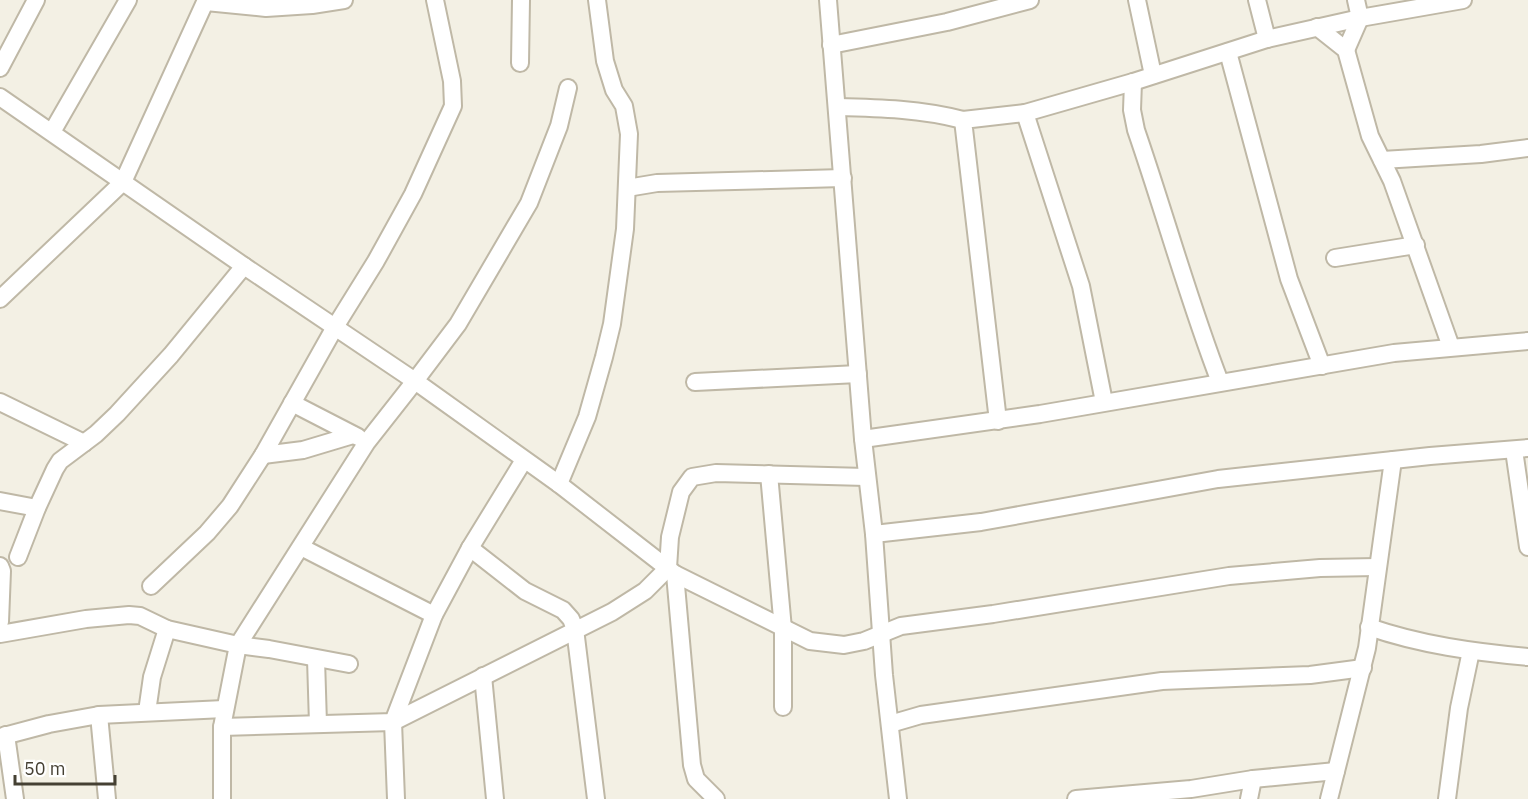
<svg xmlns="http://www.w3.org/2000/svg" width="1528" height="799" font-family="'IBM Plex Sans',sans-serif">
<rect width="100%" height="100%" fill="#f3f0e4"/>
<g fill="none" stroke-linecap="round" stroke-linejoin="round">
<g stroke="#bfb8a6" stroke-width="20">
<g id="street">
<path d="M 828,0 L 863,439 L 874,534 L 884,675 L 898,799"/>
<path d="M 1137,0 L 1153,75"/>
<path d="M 1257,0 L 1267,39"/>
<path d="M 206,2 L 266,8 L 312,5 L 344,0"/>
<path d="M 1317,27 L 1346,50 L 1370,136 L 1392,181 L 1451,347"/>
<path d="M 831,45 L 947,22 L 1030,0"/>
<path d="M 1346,50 L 1360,18 L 1356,0"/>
<path d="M 1228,52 L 1289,279 L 1322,366"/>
<path d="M 520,63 L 521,0"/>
<path d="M 0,68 L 36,0"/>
<path d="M 1133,82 L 1132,110 L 1136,130 C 1165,214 1188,299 1220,382"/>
<path d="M 0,97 L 244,266 L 415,381 L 559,484 L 675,574 L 810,641 L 844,645 L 864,641 L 901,626 L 993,614 L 1229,576 L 1320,568 L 1377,567"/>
<path d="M 837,107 C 880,108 921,109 963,120"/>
<path d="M 1025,113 L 1081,286 L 1104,402"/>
<path d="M 52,132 L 128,0"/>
<path d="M 1382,160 L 1481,154 L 1528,148"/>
<path d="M 627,188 L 657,183 L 843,178"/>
<path d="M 1335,258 L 1416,245"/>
<path d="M 0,299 L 123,182 L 206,0"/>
<path d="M 695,382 L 858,374"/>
<path d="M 0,402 L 84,443"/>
<path d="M 292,403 L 358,437"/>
<path d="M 998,421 L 963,120 L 1025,113 L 1133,82 L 1267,39 L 1360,18 L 1463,0"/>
<path d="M 863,439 L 1040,414 L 1394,353 L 1528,341"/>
<path d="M 1514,450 L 1528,547"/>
<path d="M 263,455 L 303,450 L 353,435"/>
<path d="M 769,474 L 783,629 L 783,707"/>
<path d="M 559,484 L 587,417 L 604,357 L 612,324 L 625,229 L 629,134 L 624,106 L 614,90 L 605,61 L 597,0"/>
<path d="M 0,501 L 37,508"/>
<path d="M 874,534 L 981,522 L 1218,479 L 1430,456 L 1528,448"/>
<path d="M 301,547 L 434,615"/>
<path d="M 470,548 L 525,591 L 563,610 L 571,619 L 575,629 L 596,799"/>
<path d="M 18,557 L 37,508 L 55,469 L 60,461 L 96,434 L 117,414 L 171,355 L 244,266"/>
<path d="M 0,566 L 2,571 L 0,622"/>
<path d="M 675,574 L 692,765 L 696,779 L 716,799"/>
<path d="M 151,586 L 207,533 L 230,506 L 263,455 L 335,327 L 376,261 L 413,194 L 453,106 L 452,81 L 435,0"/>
<path d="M 1369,627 C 1421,645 1474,652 1528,657"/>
<path d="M 0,634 L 86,619 L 129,615 L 140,616 L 167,629 L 238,645 L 269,649 L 349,664"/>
<path d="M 316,659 L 318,724"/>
<path d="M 483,676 L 495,799"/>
<path d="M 147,712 L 152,677 L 167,629"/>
<path d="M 99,715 L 107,799"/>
<path d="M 890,724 L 921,715 L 1162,681 L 1310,675 L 1363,668"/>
<path d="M 222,727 L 393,722 L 612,612 L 645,591 L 668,568 L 670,537 L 681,492 L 692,477 L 716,473 L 866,477"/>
<path d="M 6,735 L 15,799"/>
<path d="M 0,737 L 49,724 L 99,715 L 224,709"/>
<path d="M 222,799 L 222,727 L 238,645 L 367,442 L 415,381 L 458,324 L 529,203 L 559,126 L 568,88"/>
<path d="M 396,799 L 393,722 L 434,615 L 470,548 L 524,460"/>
<path d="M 1076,799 L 1191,789 L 1253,779 L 1336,771"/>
<path d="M 1249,799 L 1253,779"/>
<path d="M 1329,799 L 1367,648 L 1393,460"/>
<path d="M 1447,799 L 1459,708 L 1471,651"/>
</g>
</g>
<use href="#street" stroke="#fff" stroke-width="16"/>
</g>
<path d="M15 775v9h100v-9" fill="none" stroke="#454033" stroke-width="3"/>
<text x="24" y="775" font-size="18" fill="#454033" stroke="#ffffff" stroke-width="4.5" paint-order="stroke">50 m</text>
</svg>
